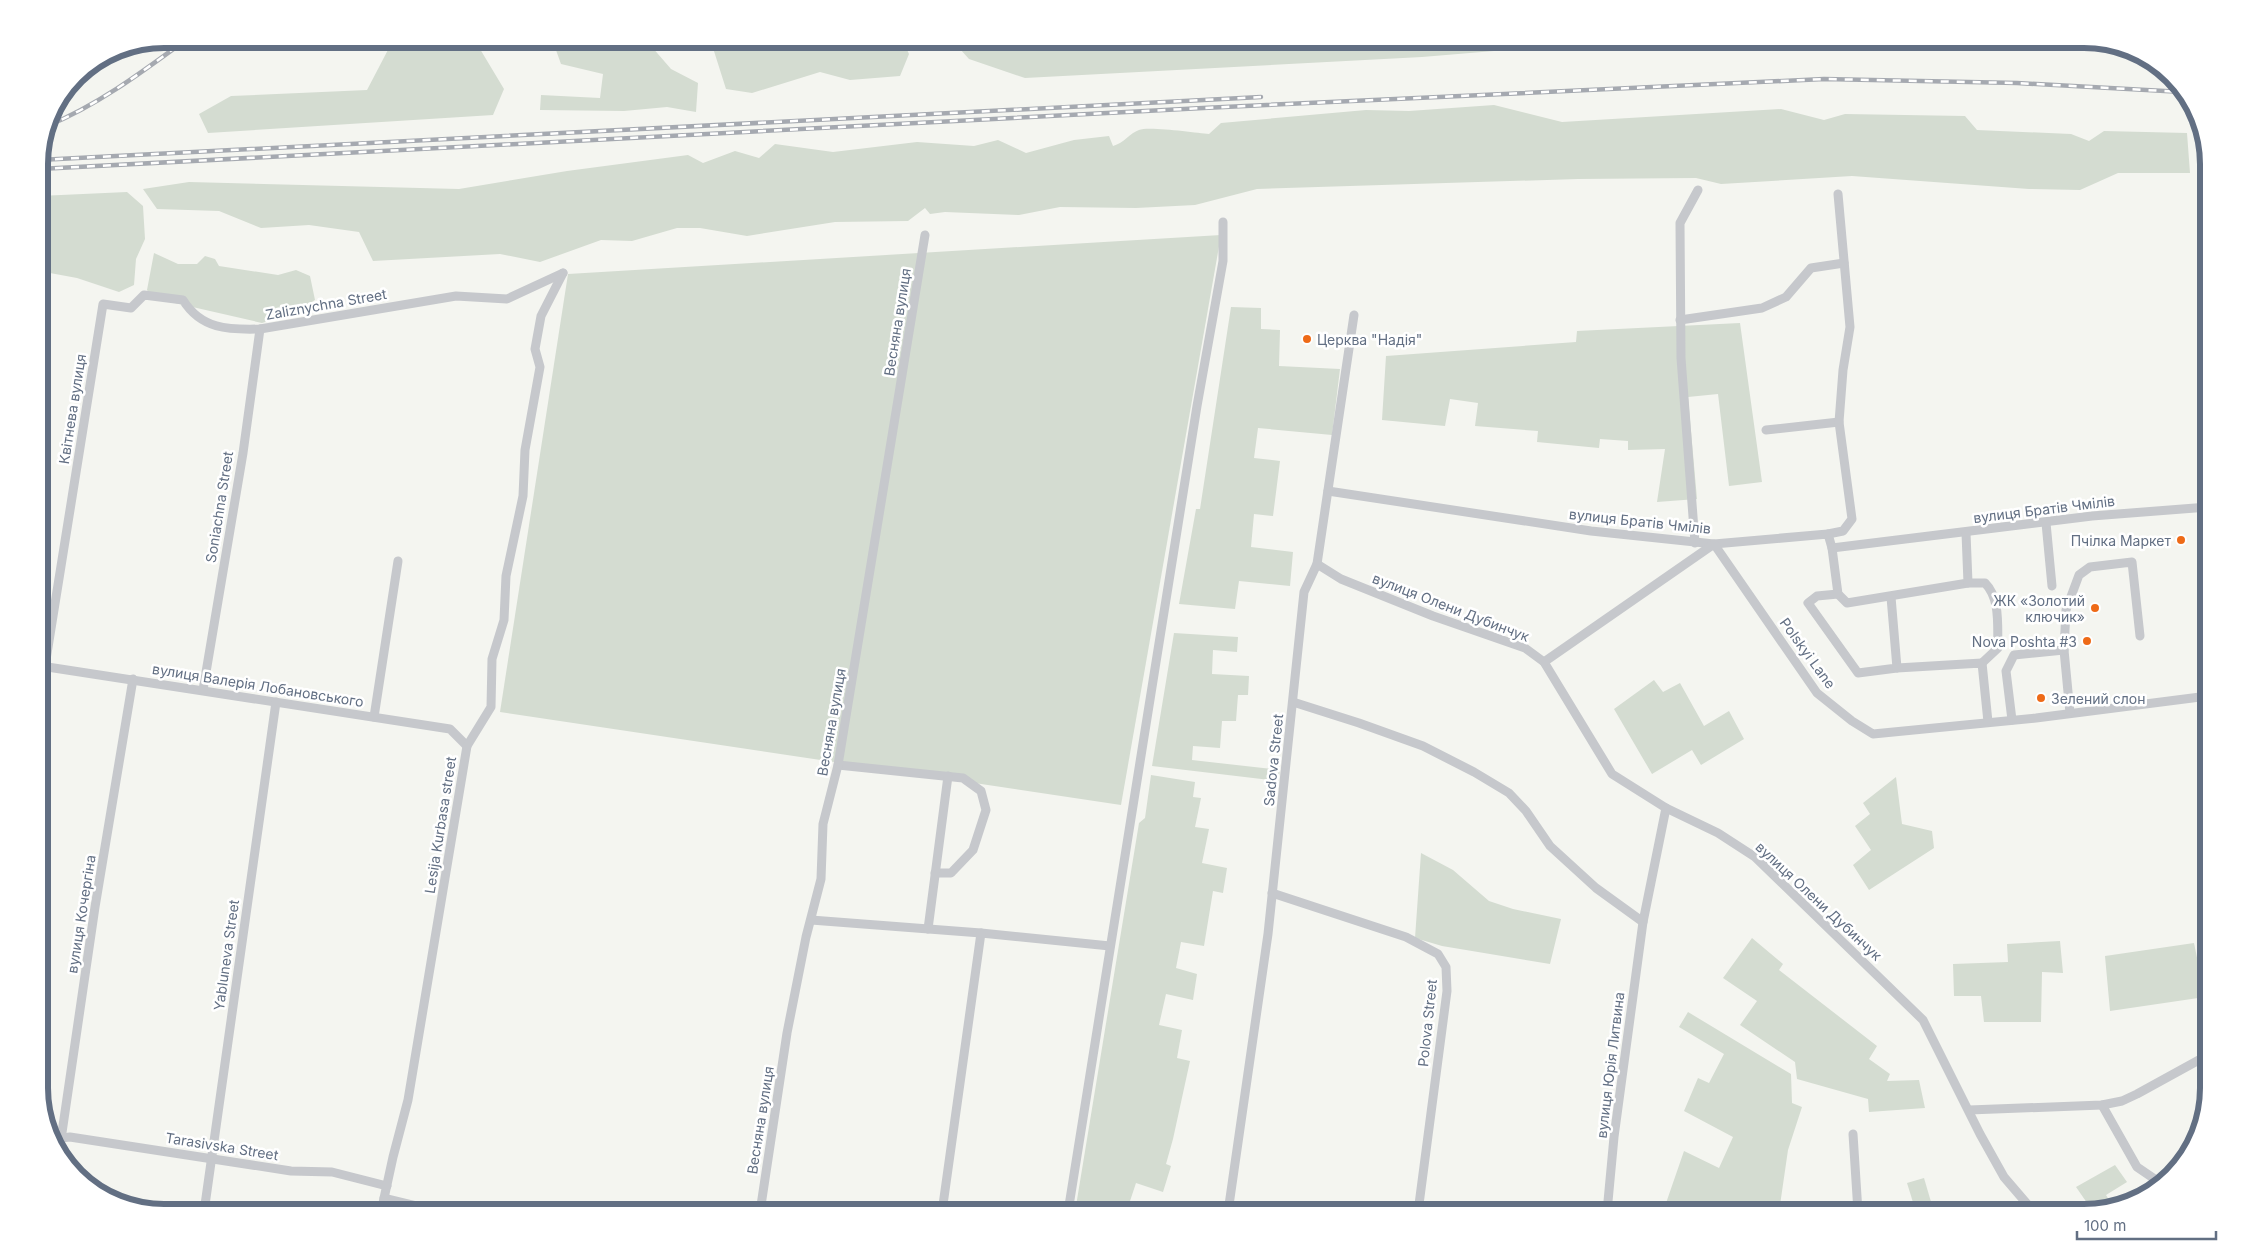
<svg xmlns="http://www.w3.org/2000/svg" width="2247" height="1251" font-family="Inter,sans-serif">
<rect width="100%" height="100%" fill="#f4f5f0"/>
<g fill="#d4dcd1">
<path d="M 552,39 L 645,39 L 671,69 L 698,83 L 696,112 L 667,107 L 624,111 L 540,110 L 541,95 L 600,98 L 603,74 L 561,64 Z"/>
<path d="M 713,39 L 902,39 L 909,54 L 900,76 L 850,80 L 820,72 L 752,93 L 726,89 L 713,48 Z"/>
<path d="M 951,39 L 1827,39 L 1805,41 L 1747,40 L 1494,51 L 1422,57 L 1025,78 L 969,59 Z"/>
<path d="M 1843,39 L 2084,39 L 2130,51 C 2039,43 1947,44 1856,45 Z"/>
<path d="M 477,44 L 504,89 L 493,115 L 208,133 L 199,114 L 231,96 L 367,90 L 390,46 Z"/>
<path d="M 1494,105 L 1562,122 L 1781,109 L 1824,120 L 1845,114 L 1965,116 L 1977,130 L 2071,134 L 2089,141 L 2104,131 L 2187,133 L 2190,173 L 2118,173 L 2080,190 L 2029,189 L 1852,176 L 1721,184 L 1696,178 L 1578,179 L 1257,189 L 1195,205 L 1136,208 L 1060,207 L 1019,215 L 945,212 L 930,214 L 925,208 L 908,221 L 835,222 L 747,236 L 700,228 L 677,228 L 632,241 L 601,240 L 540,262 L 500,254 L 373,261 L 359,232 L 309,225 L 261,228 L 219,211 L 157,209 L 143,189 L 189,182 L 459,189 L 567,171 L 688,155 L 703,163 L 735,151 L 759,158 L 775,144 L 833,152 L 917,142 L 974,146 L 998,140 L 1026,153 L 1074,140 L 1109,136 L 1113,146 C 1124,143 1130,133 1139,130 C 1149,126 1196,133 1209,134 L 1221,123 L 1366,110 L 1409,111 Z"/>
<path d="M 127,192 L 143,206 L 145,239 L 136,259 L 134,285 L 119,292 L 77,278 L 39,271 L 39,196 Z"/>
<path d="M 1221,235 L 1121,805 L 500,712 L 568,274 Z"/>
<path d="M 154,253 L 178,264 L 197,264 L 205,256 L 215,259 L 219,266 L 278,275 L 296,270 L 310,276 L 315,300 L 294,313 L 262,323 L 153,298 L 147,290 Z"/>
<path d="M 1231,307 L 1261,308 L 1261,329 L 1280,330 L 1279,366 L 1340,369 L 1332,435 L 1258,428 L 1254,458 L 1280,461 L 1273,516 L 1254,514 L 1251,547 L 1293,552 L 1290,586 L 1239,581 L 1235,609 L 1179,604 L 1196,509 L 1200,509 Z"/>
<path d="M 1740,323 L 1762,482 L 1729,486 L 1718,394 L 1688,397 L 1697,499 L 1657,502 L 1665,449 L 1628,450 L 1628,441 L 1600,439 L 1599,448 L 1537,442 L 1538,431 L 1475,426 L 1478,403 L 1450,399 L 1445,426 L 1382,420 L 1386,356 L 1576,342 L 1577,331 Z"/>
<path d="M 1174,633 L 1238,637 L 1237,652 L 1213,650 L 1212,674 L 1249,676 L 1248,695 L 1238,695 L 1236,721 L 1222,721 L 1220,748 L 1193,746 L 1192,760 L 1280,770 L 1278,781 L 1152,766 Z"/>
<path d="M 1654,680 L 1663,692 L 1680,683 L 1704,726 L 1729,711 L 1744,739 L 1701,765 L 1692,750 L 1652,774 L 1614,709 Z"/>
<path d="M 1151,775 L 1195,782 L 1193,797 L 1201,798 L 1195,827 L 1209,829 L 1202,863 L 1227,868 L 1223,893 L 1213,891 L 1204,946 L 1181,942 L 1176,968 L 1197,974 L 1193,1000 L 1166,994 L 1159,1025 L 1182,1030 L 1177,1058 L 1190,1061 L 1173,1139 L 1166,1164 L 1171,1166 L 1163,1192 L 1136,1183 L 1127,1210 L 1135,1212 L 1075,1212 L 1139,823 L 1145,818 Z"/>
<path d="M 1896,777 L 1902,824 L 1932,831 L 1934,848 L 1869,890 L 1853,865 L 1871,850 L 1855,826 L 1870,814 L 1863,803 Z"/>
<path d="M 1421,853 L 1453,870 L 1489,901 L 1513,909 L 1561,919 L 1550,964 L 1442,946 L 1415,938 Z"/>
<path d="M 1752,938 L 1783,964 L 1779,970 L 1877,1046 L 1869,1059 L 1890,1074 L 1887,1081 L 1919,1080 L 1925,1108 L 1869,1112 L 1868,1099 L 1797,1079 L 1795,1062 L 1740,1025 L 1757,1001 L 1723,978 Z"/>
<path d="M 2060,941 L 2063,973 L 2042,972 L 2041,1022 L 1984,1022 L 1981,996 L 1954,996 L 1953,964 L 2008,962 L 2007,944 Z"/>
<path d="M 2194,943 L 2205,997 L 2110,1011 L 2105,956 Z"/>
<path d="M 1688,1012 L 1791,1074 L 1792,1103 L 1802,1107 L 1788,1150 L 1779,1212 L 1680,1212 L 1665,1206 L 1684,1151 L 1719,1168 L 1733,1137 L 1684,1111 L 1698,1078 L 1709,1083 L 1724,1054 L 1679,1027 Z"/>
<path d="M 2115,1165 L 2127,1182 L 2106,1195 L 2112,1205 L 2092,1210 L 2076,1187 Z"/>
<path d="M 1924,1178 L 1934,1212 L 1916,1212 L 1907,1183 Z"/>
</g>
<g fill="none" stroke-linecap="round" stroke-linejoin="round">
<g stroke="#c6c8cc" stroke-width="9">
<path d="M 387,42 L 445,39"/>
<path d="M 50,115 L 54,110 L 55,104"/>
<path d="M 1680,320 L 1762,308 L 1786,297 L 1811,268 L 1844,263"/>
<path d="M 1766,430 L 1839,422"/>
<path d="M 1328,491 L 1591,531 L 1714,544 L 1828,534 L 1832,548 L 2092,516 L 2208,507"/>
<path d="M 2046,523 L 2052,586"/>
<path d="M 1828,534 L 1843,531 L 1852,519 L 1839,422 L 1843,370 L 1850,327 L 1838,194"/>
<path d="M 1695,543 L 1681,358 L 1680,223 L 1698,190"/>
<path d="M 1832,548 L 1838,594 L 1847,603 L 1968,583 L 1966,533"/>
<path d="M 1317,564 L 1341,579 L 1433,616 L 1525,648 L 1544,662 L 1612,774 L 1666,808 L 1718,833 L 1755,857 L 1923,1020 L 1980,1134 L 2004,1177 L 2034,1212"/>
<path d="M 1968,583 L 1985,583 C 2001,599 1997,627 1998,648 L 1982,663"/>
<path d="M 1838,594 L 1817,596 L 1808,603 L 1858,673 L 1897,668 L 1891,597"/>
<path d="M 1544,662 L 1714,544 L 1817,693 L 1852,721 L 1873,734 L 2036,718 L 2208,696"/>
<path d="M 41,666 L 450,729 L 467,746"/>
<path d="M 45,666 L 103,304 L 131,308 L 144,295 L 183,300 C 201,329 228,330 260,329 L 456,296 L 507,299 L 563,273"/>
<path d="M 1897,668 L 1982,663 L 1988,722"/>
<path d="M 203,690 L 243,453 L 260,329"/>
<path d="M 1293,702 L 1359,723 L 1423,746 L 1474,772 L 1509,793 L 1526,811 L 1550,846 L 1596,888 L 1643,922"/>
<path d="M 2070,713 L 2064,650 L 2066,610 L 2079,575 L 2090,567 L 2132,562 L 2140,636"/>
<path d="M 374,717 L 398,561"/>
<path d="M 2012,720 L 2006,671 L 2014,655 L 2064,650"/>
<path d="M 838,765 L 963,778 L 981,791 L 986,810 L 973,850 L 951,873 L 935,873"/>
<path d="M 1272,893 L 1406,937 L 1438,954 L 1446,967 L 1447,991 L 1418,1212"/>
<path d="M 811,920 L 981,933 L 1110,946"/>
<path d="M 928,929 L 948,776"/>
<path d="M 2102,1105 L 2137,1167 L 2159,1182"/>
<path d="M 1969,1110 L 2102,1105 L 2122,1101 L 2137,1094 L 2208,1055"/>
<path d="M 1853,1134 L 1858,1212"/>
<path d="M 51,1137 L 61,1138 L 70,1137 L 291,1171 L 332,1172 L 387,1186"/>
<path d="M 59,1153 L 95,907 L 133,679"/>
<path d="M 384,1198 L 442,1212"/>
<path d="M 204,1212 L 276,702"/>
<path d="M 381,1212 L 393,1157 L 408,1100 L 467,746 L 491,707 L 492,659 L 504,620 L 506,576 L 523,496 L 525,450 L 540,367 L 535,349 L 541,316 L 563,273"/>
<path d="M 475,1212 L 485,1210 L 497,1212"/>
<path d="M 760,1212 L 787,1033 L 806,937 L 821,879 L 823,824 L 838,765 L 925,235"/>
<path d="M 942,1212 L 981,933"/>
<path d="M 1068,1212 L 1197,406 L 1223,261 L 1223,222"/>
<path d="M 1228,1212 L 1268,934 L 1304,592 L 1317,564 L 1354,315"/>
<path d="M 1607,1212 L 1614,1137 L 1643,922 L 1666,808"/>
</g>
<g stroke="#a5a9b0" stroke-width="4.5">
<g id="rail">
<path d="M 47,126 C 98,105 142,72 187,39"/>
<path d="M 39,160 L 1261,97"/>
<path d="M 39,169 L 1203,108 L 1824,79 L 2017,83 L 2183,92"/>
</g>
</g>
<use href="#rail" stroke="#fff" stroke-width="2.5" stroke-dasharray="8" stroke-linecap="butt"/>
</g>
<g fill="#ee6a17" stroke="#fff" stroke-width="2">
<circle cx="1307" cy="339" r="5"/>
<circle cx="2181" cy="540" r="5"/>
<circle cx="2095" cy="608" r="5"/>
<circle cx="2087" cy="641" r="5"/>
<circle cx="2041" cy="698" r="5"/>
</g>
<g text-anchor="middle" dominant-baseline="central" stroke-width="5" stroke-linejoin="round" paint-order="stroke">
<g font-size="14" fill="#626f83" stroke="#fff">
<text transform="translate(326 304) rotate(-10)">Zaliznychna Street</text>
<text transform="translate(897 322) rotate(-81)">Весняна вулиця</text>
<text transform="translate(72 409) rotate(-81)">Квітнева вулиця</text>
<text transform="translate(219 507) rotate(-81)">Soniachna Street</text>
<text transform="translate(2044 509) rotate(-7)">вулиця Братів Чмілів</text>
<text transform="translate(1640 521) rotate(6)">вулиця Братів Чмілів</text>
<text transform="translate(1451 607) rotate(21)">вулиця Олени Дубинчук</text>
<text transform="translate(1808 653) rotate(54)">Polskyi Lane</text>
<text transform="translate(258 685) rotate(9)">вулиця Валерія Лобановського</text>
<text transform="translate(831 722) rotate(-80)">Весняна вулиця</text>
<text transform="translate(1273 760) rotate(-84)">Sadova Street</text>
<text transform="translate(440 825) rotate(-81)">Lesija Kurbasa street</text>
<text transform="translate(1819 901) rotate(43)">вулиця Олени Дубинчук</text>
<text transform="translate(81 914) rotate(-81)">вулиця Кочергіна</text>
<text transform="translate(226 955) rotate(-82)">Yabluneva Street</text>
<text transform="translate(1427 1023) rotate(-84)">Polova Street</text>
<text transform="translate(1610 1065) rotate(-83)">вулиця Юрія Литвина</text>
<text transform="translate(760 1120) rotate(-81)">Весняна вулиця</text>
<text transform="translate(222 1146) rotate(9)">Tarasivska Street</text>
</g>
<g font-size="14" fill="#626f83" stroke="#fff" text-anchor="end">
<text x="1317" y="339" text-anchor="start">Церква "Надія"</text>
<text x="2171" y="540">Пчілка Маркет</text>
<text x="2085" y="600">ЖК «Золотий<tspan x="2085" dy="16">ключик»</tspan></text>
<text x="2077" y="641">Nova Poshta #3</text>
<text x="2051" y="698" text-anchor="start">Зелений слон</text>
</g>
</g>
<path d="M0 0H2247V1251H0ZM164 48H2084A116 116 0 0 1 2200 164V1088A116 116 0 0 1 2084 1204H164A116 116 0 0 1 48 1088V164A116 116 0 0 1 164 48Z" fill="#fff" fill-rule="evenodd"/>
<path fill="none" stroke="#626f83" stroke-width="6" d="M164 48H2084A116 116 0 0 1 2200 164V1088A116 116 0 0 1 2084 1204H164A116 116 0 0 1 48 1088V164A116 116 0 0 1 164 48Z"/>
<path d="M2077 1231v8h139v-8" fill="none" stroke="#626f83" stroke-width="2.5"/>
<text x="2084" y="1231" font-size="15" fill="#626f83" stroke="#ffffff" stroke-width="4" paint-order="stroke">100 m</text>
</svg>
